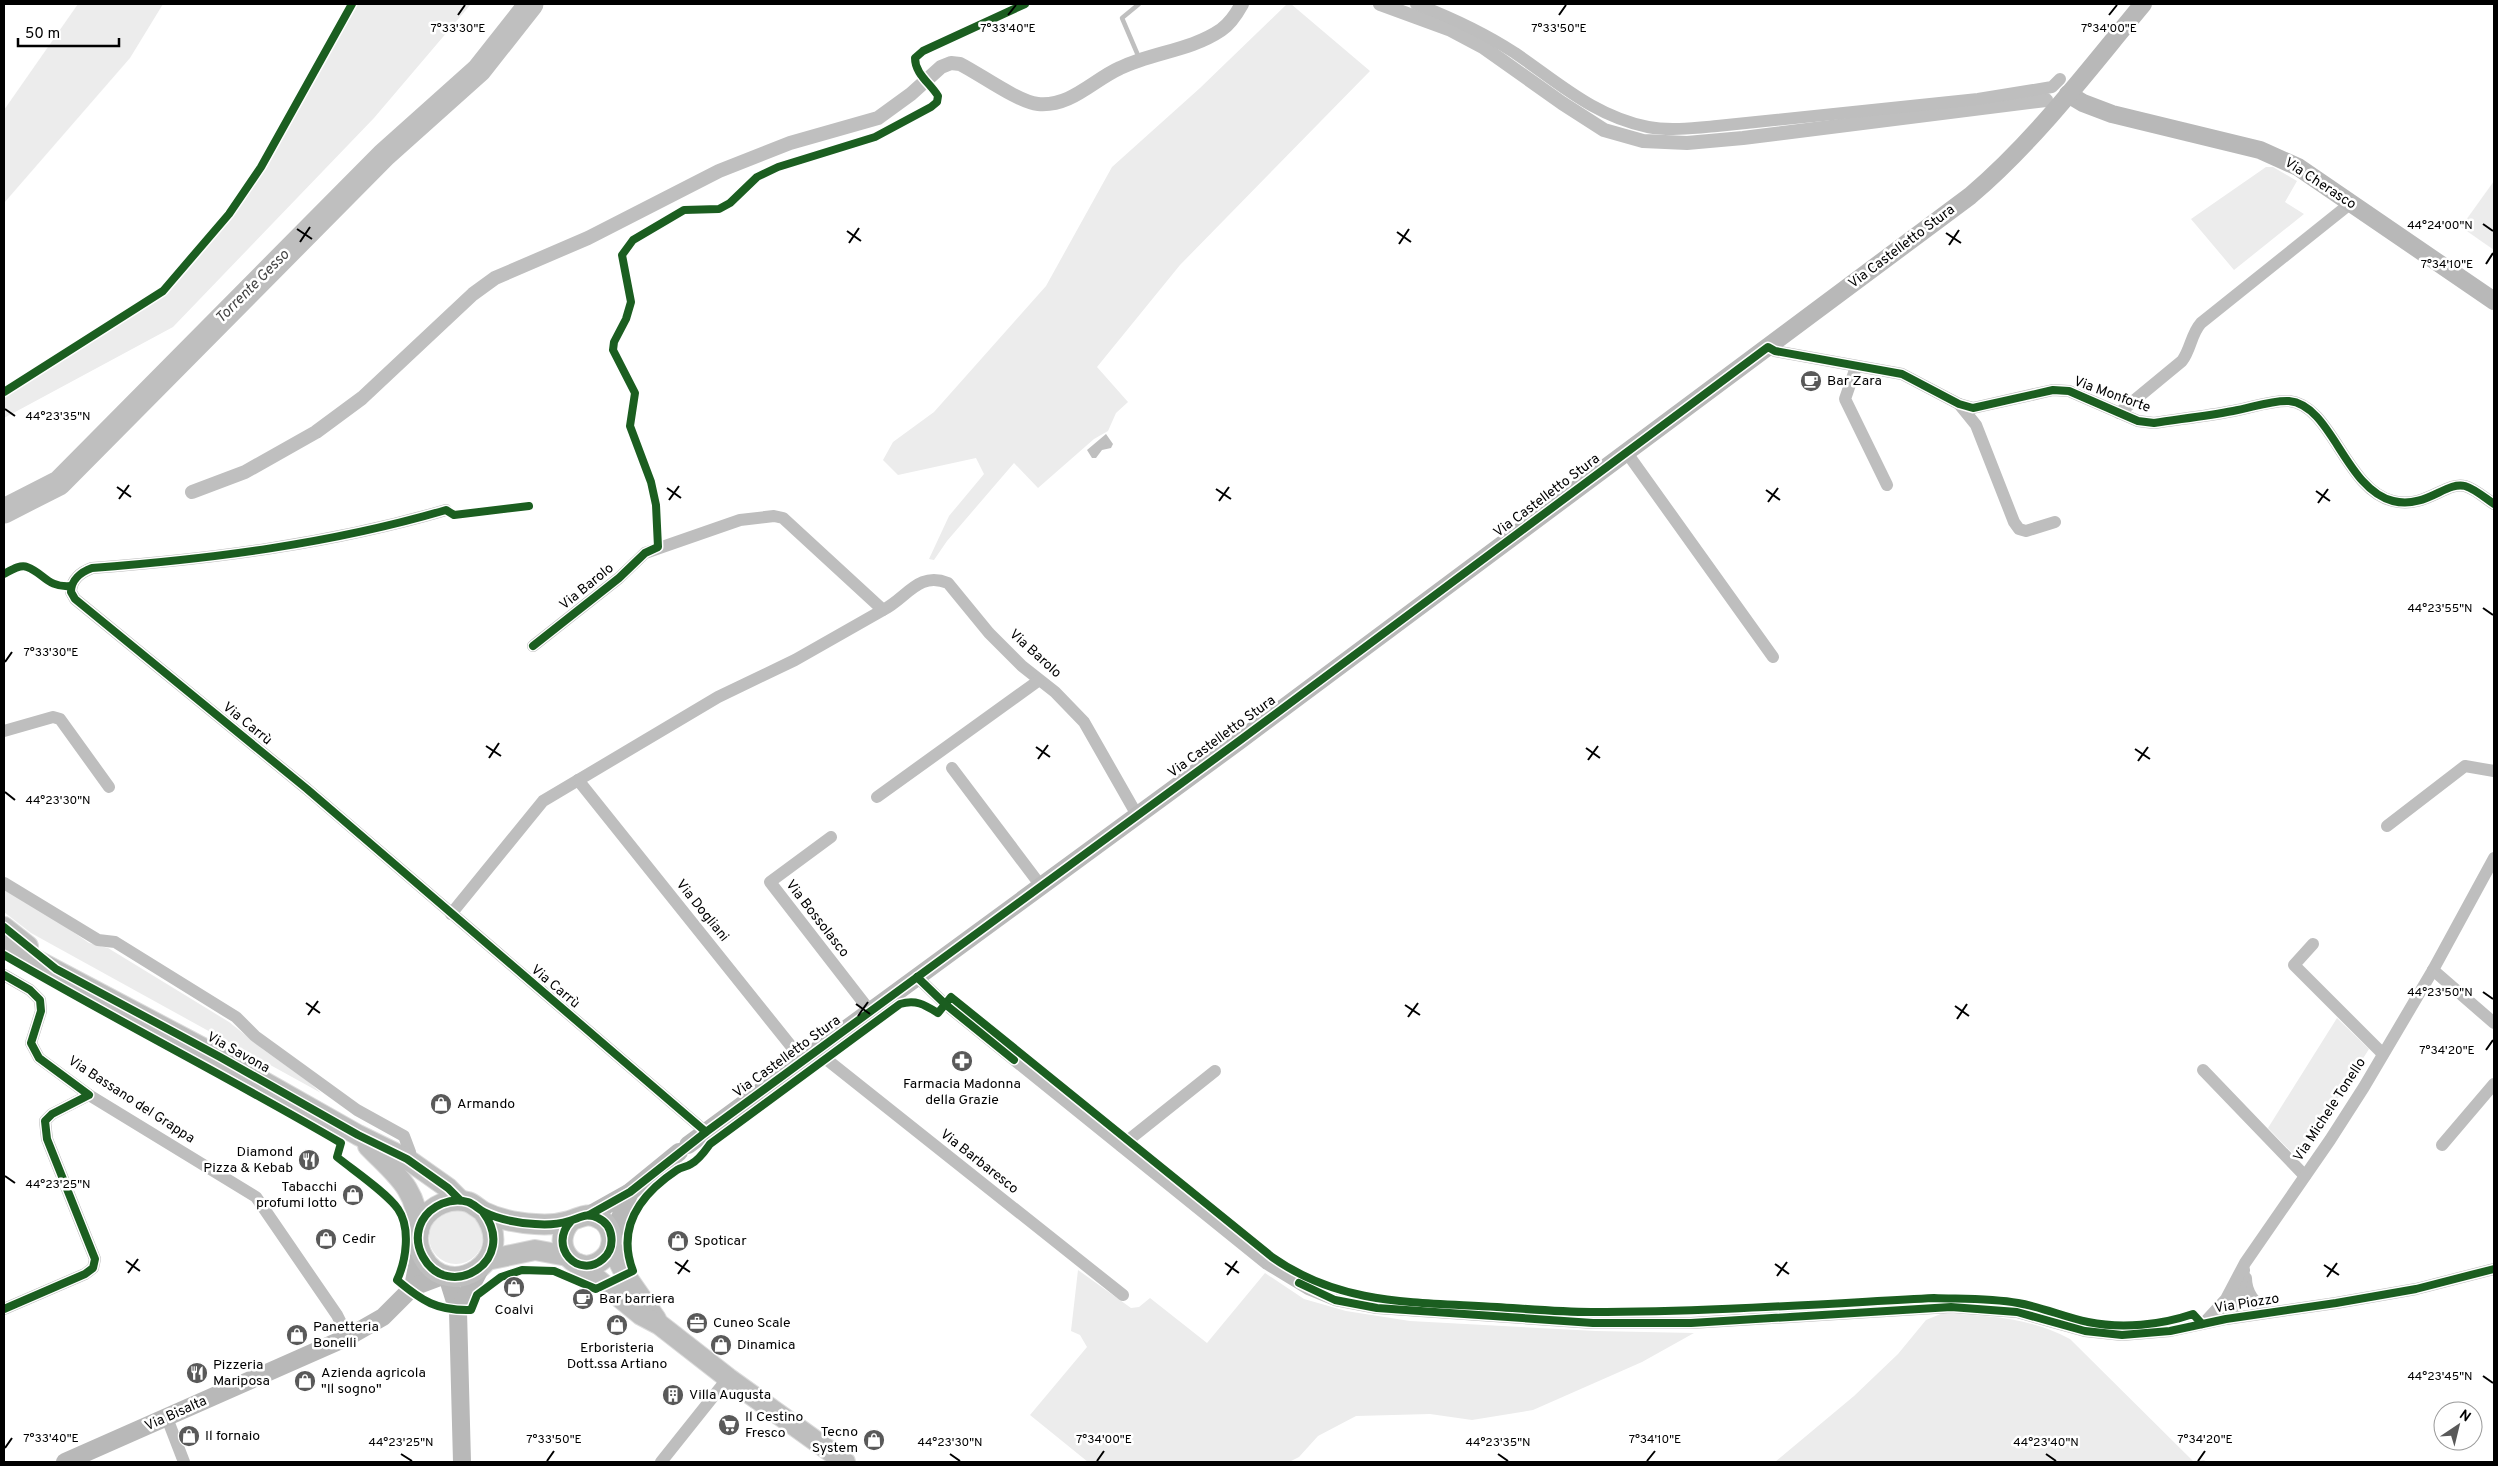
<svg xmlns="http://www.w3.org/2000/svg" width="2498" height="1466" font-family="Overpass,sans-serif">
<rect width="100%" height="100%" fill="#fff"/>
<g fill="#ececec">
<path d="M 78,4 L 163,4 L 130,58 L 4,203 L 4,110 Z"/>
<path d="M 349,4 L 471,4 L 374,118 L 173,327 L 4,418 L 4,390 L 75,348 L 172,284 L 245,189 Z"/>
<path d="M 1287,4 L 1291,4 L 1370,71 L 1180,265 L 1097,367 L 1128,402 L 1116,413 L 1108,431 L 1094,439 L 1038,488 L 1014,463 L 947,541 L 934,560 L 929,559 L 949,516 L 984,474 L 976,458 L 898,475 L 883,460 L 893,442 L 934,412 L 1046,286 L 1112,167 L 1200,88 Z"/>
<path d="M 2266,167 L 2273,167 L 2297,181 L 2285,202 L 2304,214 L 2234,270 L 2191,219 Z"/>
<path d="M 2494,181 L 2494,250 L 2461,227 Z"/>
<path d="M 4,890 L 30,902 L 89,943 L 108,948 L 229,1022 L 264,1050 L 310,1083 L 321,1093 L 31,933 L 4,912 Z"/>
<path d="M 2337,1018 L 2369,1049 L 2299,1160 L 2268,1128 Z"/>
<circle cx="456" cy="1237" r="27"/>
<path d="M 1078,1270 L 1131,1308 L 1139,1307 L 1150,1298 L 1207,1343 L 1265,1273 L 1304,1299 L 1346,1311 L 1410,1321 L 1596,1331 L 1694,1333 L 1642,1362 L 1533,1410 L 1472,1420 L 1430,1414 L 1356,1416 L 1318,1436 L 1299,1457 L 1289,1462 L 1088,1462 L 1030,1415 L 1087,1347 L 1080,1335 L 1071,1331 Z"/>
<path d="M 1943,1313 C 1989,1316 2029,1317 2070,1339 L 2193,1461 L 2204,1460 L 2207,1462 L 1775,1462 L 1854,1396 L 1898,1354 L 1926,1320 Z"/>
</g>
<path fill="#bfbfbf" d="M 1106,434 L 1113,444 L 1111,448 L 1102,450 L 1096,458 L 1092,458 L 1087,450 Z"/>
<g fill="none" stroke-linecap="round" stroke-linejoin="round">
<path stroke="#bfbfbf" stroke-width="4.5" d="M 1139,4 L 1122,18 L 1140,60"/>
<g stroke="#bfbfbf" stroke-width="14">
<path d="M 1380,4 L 1451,30 L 1483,47 L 1562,103 L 1604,130 L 1643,141 L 1687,143 L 1743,138 L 2046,100"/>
<path d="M 192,492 L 245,472 L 316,432 L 362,398 L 473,294 L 495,278 L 588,238 L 719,171 L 790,143 L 878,118 L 911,94 L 941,67 L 951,63 L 960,64 C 980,74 1018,102 1038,104 C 1071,107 1093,80 1120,68 C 1153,52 1190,51 1221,30 C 1230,24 1237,13 1242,4"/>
</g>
<path stroke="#bfbfbf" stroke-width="25" d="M 4,511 L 59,483 L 384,155 L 479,70 L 531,4"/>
<g stroke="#dbdbdb" stroke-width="22">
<g id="primary">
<path d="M 4,927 L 28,946"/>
<path d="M 4,943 L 220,1057 L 358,1135 L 407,1159 L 448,1188 L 460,1200"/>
<path d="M 368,1146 C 396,1175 417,1188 419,1231"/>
<path d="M 483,1212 C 520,1261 448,1303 423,1257 C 417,1246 416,1233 422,1221 C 431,1205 451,1197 468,1202 C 474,1204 478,1209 484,1212 C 498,1219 519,1223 535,1224 C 546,1225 559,1224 569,1221 C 580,1218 587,1212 598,1218 C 614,1225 616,1248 603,1259 C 579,1280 547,1247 571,1221"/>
<path d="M 611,1246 L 626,1276 L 656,1319"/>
<path d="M 487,1260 L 535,1250 L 567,1256"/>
<path d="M 579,1264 L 641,1315 L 660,1325 L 728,1378 L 845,1462"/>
</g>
</g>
<g stroke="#bebebe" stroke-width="12">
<path d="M 1416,4 C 1450,17 1484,33 1515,53 C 1559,83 1594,116 1648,127 C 1670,131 1695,128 1717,126 L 1978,99 L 2052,87 L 2060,79"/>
<path d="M 1768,347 L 1775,351 L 1902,374 L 1959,404 L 1973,408 L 2053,390 L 2069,391 L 2138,421 L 2154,423 C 2180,419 2207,416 2233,411 C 2251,408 2271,400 2289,401 C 2332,405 2345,489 2393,501 C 2426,509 2446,481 2465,486 C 2475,489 2485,498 2494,504"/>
<path d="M 1856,367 L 1845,399 L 1887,485"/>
<path d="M 1959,404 L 1976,425 L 2014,522 L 2019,529 L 2026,531 L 2055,522"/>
<path d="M 2119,413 L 2182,361 C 2191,349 2191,334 2201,323 L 2351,203"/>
<path d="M 1627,453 L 1773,657"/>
<path d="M 446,510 C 330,544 211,559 92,568 C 81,572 71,580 71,592 L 75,599 L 307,789 L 706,1132"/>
<path d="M 533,646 L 619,578 L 645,553 L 740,520 L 774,516 L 783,518 L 883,610 C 907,598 918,571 948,583 L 989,633 L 1022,666 L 1055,692 L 1084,722 L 1137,815"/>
<path d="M 4,731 L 53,717 L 60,719 L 109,787"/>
<path d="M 952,768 L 1041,886"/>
<path d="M 578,780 L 803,1061"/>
<path d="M 877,797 L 1038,681"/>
<path d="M 2387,826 L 2465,766 L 2494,771"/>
<path d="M 831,837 L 770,882 L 870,1011"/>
<path d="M 4,883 L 98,940 L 115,942 L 236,1017 L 255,1036 L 357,1110 L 404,1136 L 410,1152 L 407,1159"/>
<path d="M 451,914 L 543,801 L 718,697 L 795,660 L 883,610"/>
<path d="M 2313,944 L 2294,965 L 2383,1054"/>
<path d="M 2433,970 L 2494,1023"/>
<path d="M 4,975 L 30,990 L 40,1000 L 41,1011 L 31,1043 L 39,1058 L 89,1095 L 256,1197 L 337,1315 L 348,1337"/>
<path d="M 917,977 L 945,1004 L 1267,1264 L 1308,1289 L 1335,1300 L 1377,1308 L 1593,1323 L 1691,1323 L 1951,1307 L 2017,1312 L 2085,1331 L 2122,1335 L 2170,1331 L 2226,1319 L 2336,1303 L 2416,1289 L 2494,1269"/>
<path d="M 816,1051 L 1123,1295"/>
<path d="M 2203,1070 L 2305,1176"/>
<path d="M 2442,1145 L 2494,1084"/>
<path d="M 1121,1146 L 1215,1071"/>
<path d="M 2246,1278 C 2246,1294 2255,1302 2267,1313"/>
<path d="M 4,1309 L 85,1274 L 93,1268 L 95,1259 L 47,1139 L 45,1121 L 52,1114 L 89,1095"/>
<path d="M 2226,1319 L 2238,1300 L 2244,1270"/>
<path d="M 2204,1323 L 2226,1299 L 2245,1263 L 2330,1140 L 2364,1087 L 2433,970 L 2494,858"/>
<path d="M 167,1418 L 184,1462"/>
<path d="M 661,1462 L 728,1378"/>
</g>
<g stroke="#b8b8b8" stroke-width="18">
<path d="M 2068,94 L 2083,103 L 2112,114 L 2260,150 L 2298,167 L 2494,301"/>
<path d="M 688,1145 L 1239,741 L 1970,196 C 2036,140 2088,70 2143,4"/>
<path d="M 589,1215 L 630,1192 L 679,1152"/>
<path d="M 612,1238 L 630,1192"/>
<path d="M 447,1276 L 458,1311 L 462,1462"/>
<path d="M 413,1287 L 420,1251"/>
<path d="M 458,1311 L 481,1267"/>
<path d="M 65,1462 L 348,1337 L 383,1317 L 413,1287 L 445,1275"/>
</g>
<use href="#primary" stroke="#bebebe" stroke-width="20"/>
<g stroke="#fff" stroke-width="11">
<g id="cycleway">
<path d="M 4,392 L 163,291 L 229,214 L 261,167 L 352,4"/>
<path d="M 529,506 L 454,515 L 446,510 C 330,544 211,559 92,568 C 81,572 71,580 71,592 L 75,599 L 307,789 L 706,1132"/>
<path d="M 4,574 C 10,571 20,564 27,567 C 44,573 47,588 71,586"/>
<path d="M 533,646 L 619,578 L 645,553 L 658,547 L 656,505 L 651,482 L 630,426 L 635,393 L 613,350 L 614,342 L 626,319 L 631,302 L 622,255 L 633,240 L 684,210 L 719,209 L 730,203 L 757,177 L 778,167 L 875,137 L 931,107 L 937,102 L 938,96 C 930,83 915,74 915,58 L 923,51 L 1025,4"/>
<path d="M 4,927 L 56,969 L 220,1057 L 358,1135 L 407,1159 L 448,1188 L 460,1200"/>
<path d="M 4,955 C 115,1020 230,1078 341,1143 L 337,1157 C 353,1170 387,1193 398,1209 C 411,1228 406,1261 397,1280 C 422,1301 437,1311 471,1310 L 477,1295 L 501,1277 L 522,1270 L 554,1271 L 596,1289 L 633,1271 C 616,1227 641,1194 677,1170 C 681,1167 687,1167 691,1164 C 699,1160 705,1151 710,1144 L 900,1004 C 916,999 925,1005 938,1013 L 951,997 L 1272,1257 C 1341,1306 1416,1302 1497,1307 C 1528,1309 1560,1312 1591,1312 C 1705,1312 1820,1304 1934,1298 C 1962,1299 1991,1298 2018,1303 C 2042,1307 2064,1317 2088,1322 C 2122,1329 2161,1325 2193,1314 L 2202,1324"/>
<path d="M 4,975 L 30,990 L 40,1000 L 41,1011 L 31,1043 L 39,1058 L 89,1095 L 52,1114 L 45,1121 L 47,1139 L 95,1259 L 93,1268 L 85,1274 L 4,1309"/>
<path d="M 917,977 L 945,1004 L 1014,1060"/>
<path d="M 483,1212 C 520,1261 448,1303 423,1257 C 417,1246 416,1233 422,1221 C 431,1205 451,1197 468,1202 C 474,1204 478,1209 484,1212 C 498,1219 519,1223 535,1224 C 546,1225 559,1224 569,1221 C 580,1218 587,1212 598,1218 C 614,1225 616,1248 603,1259 C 579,1280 547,1247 571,1221"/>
<path d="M 589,1215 L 630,1192 L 706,1132 L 1239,741 L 1768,347 L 1775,351 L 1902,374 L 1959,404 L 1973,408 L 2053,390 L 2069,391 L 2138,421 L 2154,423 C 2180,419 2207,416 2233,411 C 2251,408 2271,400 2289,401 C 2332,405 2345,489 2393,501 C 2426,509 2446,481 2465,486 C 2475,489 2485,498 2494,504"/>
<path d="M 1299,1283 L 1335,1300 L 1377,1308 L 1593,1323 L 1691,1323 L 1951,1307 L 2017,1312 L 2085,1331 L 2122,1335 L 2170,1331 L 2226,1319 L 2336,1303 L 2416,1289 L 2494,1269"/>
</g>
</g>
<use href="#cycleway" stroke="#1b5e20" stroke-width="8"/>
</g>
<path fill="none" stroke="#000" stroke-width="2" d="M 458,15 L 465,5M 1008,15 L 1016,5M 1559,15 L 1566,5M 2109,15 L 2117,5M 2483,224 L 2493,231M 297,229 L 312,239M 847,231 L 861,241M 1397,232 L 1411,242M 1946,233 L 1961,243M 300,242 L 310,227M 849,243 L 859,228M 1399,244 L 1409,229M 1949,245 L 1959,230M 2486,264 L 2493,253M 5,409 L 15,416M 117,487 L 131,497M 667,488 L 681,498M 1216,489 L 1231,499M 1766,490 L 1780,500M 2316,491 L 2330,501M 119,499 L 129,485M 669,500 L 679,486M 1219,501 L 1229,487M 1768,502 L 1778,488M 2318,503 L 2328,489M 2483,608 L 2493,615M 5,662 L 12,652M 486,746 L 501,756M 1036,747 L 1050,757M 1586,748 L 1600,758M 2135,749 L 2150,759M 489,758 L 499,743M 1038,759 L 1048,745M 1588,760 L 1598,746M 2138,761 L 2148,747M 5,792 L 15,800M 2483,992 L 2493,999M 306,1003 L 320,1013M 856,1004 L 870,1014M 1405,1005 L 1420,1015M 1955,1006 L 1969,1016M 308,1015 L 318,1001M 858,1016 L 868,1002M 1408,1017 L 1418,1003M 1957,1019 L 1967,1004M 2486,1050 L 2493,1040M 5,1176 L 15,1183M 126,1261 L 140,1271M 675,1262 L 690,1272M 1225,1263 L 1239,1273M 1775,1264 L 1789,1274M 2324,1265 L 2339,1275M 128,1273 L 138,1259M 678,1274 L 688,1260M 1227,1275 L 1237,1261M 1777,1276 L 1787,1262M 2327,1277 L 2337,1263M 2483,1376 L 2493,1383M 5,1448 L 12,1438M 401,1454 L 412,1461M 950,1454 L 960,1461M 1498,1454 L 1508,1461M 2046,1454 L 2056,1461M 547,1461 L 554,1451M 1097,1461 L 1104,1451M 1647,1461 L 1655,1451M 2198,1461 L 2205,1451"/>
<defs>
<g id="cafe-disc" transform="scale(1.125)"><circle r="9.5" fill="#595959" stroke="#fff"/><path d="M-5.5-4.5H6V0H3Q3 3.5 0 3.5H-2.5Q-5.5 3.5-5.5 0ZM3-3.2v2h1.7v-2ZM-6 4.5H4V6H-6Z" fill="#fff"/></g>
<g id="pharmacy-disc" transform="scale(1.125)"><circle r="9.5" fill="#595959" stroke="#fff"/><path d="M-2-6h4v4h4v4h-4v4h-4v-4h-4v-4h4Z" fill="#fff"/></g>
<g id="shop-disc" transform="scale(1.125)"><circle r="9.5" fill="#595959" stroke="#fff"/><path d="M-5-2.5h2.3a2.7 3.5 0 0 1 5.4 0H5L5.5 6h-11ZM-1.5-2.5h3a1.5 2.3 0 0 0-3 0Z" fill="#fff"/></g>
<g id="restaurant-disc" transform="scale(1.125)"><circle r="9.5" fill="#595959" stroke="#fff"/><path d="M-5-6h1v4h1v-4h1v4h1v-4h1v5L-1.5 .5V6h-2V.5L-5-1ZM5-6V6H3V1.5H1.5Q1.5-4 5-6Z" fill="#fff"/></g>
<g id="office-disc" transform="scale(1.125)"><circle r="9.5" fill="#595959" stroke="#fff"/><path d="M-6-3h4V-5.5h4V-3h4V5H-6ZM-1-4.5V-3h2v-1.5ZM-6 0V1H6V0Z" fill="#fff"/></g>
<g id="building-disc" transform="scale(1.125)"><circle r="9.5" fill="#595959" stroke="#fff"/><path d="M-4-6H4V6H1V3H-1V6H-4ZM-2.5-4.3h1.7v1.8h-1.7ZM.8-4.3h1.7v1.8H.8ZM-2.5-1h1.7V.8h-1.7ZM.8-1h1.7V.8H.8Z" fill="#fff"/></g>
<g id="supermarket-disc" transform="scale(1.125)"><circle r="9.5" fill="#595959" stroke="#fff"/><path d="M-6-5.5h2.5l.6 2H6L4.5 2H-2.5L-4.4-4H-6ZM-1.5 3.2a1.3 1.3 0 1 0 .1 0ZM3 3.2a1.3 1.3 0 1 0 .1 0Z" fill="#fff"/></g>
</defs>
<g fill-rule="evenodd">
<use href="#cafe-disc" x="1811" y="381"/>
<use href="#pharmacy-disc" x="962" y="1061"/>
<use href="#shop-disc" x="441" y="1104"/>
<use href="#restaurant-disc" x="309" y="1160"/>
<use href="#shop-disc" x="353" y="1195"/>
<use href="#shop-disc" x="326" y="1239"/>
<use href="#shop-disc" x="678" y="1241"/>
<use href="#shop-disc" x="514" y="1287"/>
<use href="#cafe-disc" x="583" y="1299"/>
<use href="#office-disc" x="697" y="1323"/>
<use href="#shop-disc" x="617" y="1325"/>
<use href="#shop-disc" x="297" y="1335"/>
<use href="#shop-disc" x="721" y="1345"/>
<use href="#restaurant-disc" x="197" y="1373"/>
<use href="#shop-disc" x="305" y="1381"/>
<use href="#building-disc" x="673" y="1395"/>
<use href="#supermarket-disc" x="729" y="1425"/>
<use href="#shop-disc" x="189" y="1436"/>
<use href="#shop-disc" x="874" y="1440"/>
</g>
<g text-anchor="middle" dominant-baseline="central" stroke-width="5" stroke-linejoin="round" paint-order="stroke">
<g font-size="14" fill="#000" stroke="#fff">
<text transform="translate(2320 184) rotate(33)">Via Cherasco</text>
<text transform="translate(1902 247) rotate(-37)">Via Castelletto Stura</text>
<text transform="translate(2112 395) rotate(20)">Via Monforte</text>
<text transform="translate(1547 496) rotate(-37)">Via Castelletto Stura</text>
<text transform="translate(587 587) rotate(-39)">Via Barolo</text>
<text transform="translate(1035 654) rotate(42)">Via Barolo</text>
<text transform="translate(247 724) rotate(39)">Via Carrù</text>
<text transform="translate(1222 737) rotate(-36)">Via Castelletto Stura</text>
<text transform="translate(702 911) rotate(51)">Via Dogliani</text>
<text transform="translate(817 919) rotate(52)">Via Bossolasco</text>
<text transform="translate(555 987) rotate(40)">Via Carrù</text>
<text transform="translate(238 1053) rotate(29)">Via Savona</text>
<text transform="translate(787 1057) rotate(-36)">Via Castelletto Stura</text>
<text transform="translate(131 1100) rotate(33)">Via Bassano del Grappa</text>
<text transform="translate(2330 1110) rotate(-57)">Via Michele Tonello</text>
<text transform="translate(979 1162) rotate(38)">Via Barbaresco</text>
<text transform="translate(2247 1304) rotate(-9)">Via Piozzo</text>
<text transform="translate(176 1414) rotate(-24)">Via Bisalta</text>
</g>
<g font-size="14" fill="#000" stroke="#fff" text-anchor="start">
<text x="1827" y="381">Bar Zara</text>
<text x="962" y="1084" text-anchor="middle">Farmacia Madonna<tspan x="962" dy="16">della Grazie</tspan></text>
<text x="457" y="1104">Armando</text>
<text x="293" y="1152" text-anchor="end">Diamond<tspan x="293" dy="16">Pizza &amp; Kebab</tspan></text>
<text x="337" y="1187" text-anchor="end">Tabacchi<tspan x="337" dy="16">profumi lotto</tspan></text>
<text x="342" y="1239">Cedir</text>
<text x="694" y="1241">Spoticar</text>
<text x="599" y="1299">Bar barriera</text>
<text x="514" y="1310" text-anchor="middle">Coalvi</text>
<text x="713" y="1323">Cuneo Scale</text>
<text x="313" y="1327">Panetteria<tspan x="313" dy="16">Bonelli</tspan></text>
<text x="737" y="1345">Dinamica</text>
<text x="617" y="1348" text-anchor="middle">Erboristeria<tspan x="617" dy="16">Dott.ssa Artiano</tspan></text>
<text x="213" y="1365">Pizzeria<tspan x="213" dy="16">Mariposa</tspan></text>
<text x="321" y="1373">Azienda agricola<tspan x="321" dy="16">"Il sogno"</tspan></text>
<text x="689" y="1395">Villa Augusta</text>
<text x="745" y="1417">Il Cestino<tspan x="745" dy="16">Fresco</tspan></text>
<text x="858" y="1432" text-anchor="end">Tecno<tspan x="858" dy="16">System</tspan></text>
<text x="205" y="1436">Il fornaio</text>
</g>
<g font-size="15" font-style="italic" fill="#444" stroke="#fff">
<text transform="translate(253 287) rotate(-45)">Torrente Gesso</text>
</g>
</g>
<g font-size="12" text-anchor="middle" fill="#000" stroke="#fff" stroke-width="5" stroke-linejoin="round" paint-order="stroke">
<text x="458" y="32">7°33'30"E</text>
<text x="1008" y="32">7°33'40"E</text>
<text x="1559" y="32">7°33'50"E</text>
<text x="2109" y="32">7°34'00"E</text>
<text x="2440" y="229">44°24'00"N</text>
<text x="2447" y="268">7°34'10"E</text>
<text x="58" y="420">44°23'35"N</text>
<text x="2440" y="612">44°23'55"N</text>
<text x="51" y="656">7°33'30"E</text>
<text x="58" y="804">44°23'30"N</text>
<text x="2440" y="996">44°23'50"N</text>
<text x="2447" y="1054">7°34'20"E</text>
<text x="58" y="1188">44°23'25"N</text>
<text x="2440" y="1380">44°23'45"N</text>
<text x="51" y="1442">7°33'40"E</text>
<text x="554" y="1443">7°33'50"E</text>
<text x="1104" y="1443">7°34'00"E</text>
<text x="1655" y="1443">7°34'10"E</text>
<text x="2205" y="1443">7°34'20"E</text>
<text x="401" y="1446">44°23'25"N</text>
<text x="950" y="1446">44°23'30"N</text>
<text x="1498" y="1446">44°23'35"N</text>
<text x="2046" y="1446">44°23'40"N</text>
</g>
<rect width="2498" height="1466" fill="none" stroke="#000000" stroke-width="10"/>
<g transform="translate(2458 1426) rotate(35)"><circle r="24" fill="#ffffff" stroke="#999999"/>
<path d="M0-4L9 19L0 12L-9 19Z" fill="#595959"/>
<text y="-8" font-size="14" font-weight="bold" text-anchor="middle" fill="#000000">N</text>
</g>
<path d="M18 38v8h101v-8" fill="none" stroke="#000000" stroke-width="2.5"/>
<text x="25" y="38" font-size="15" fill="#000000" stroke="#ffffff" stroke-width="4" paint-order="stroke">50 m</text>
</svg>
